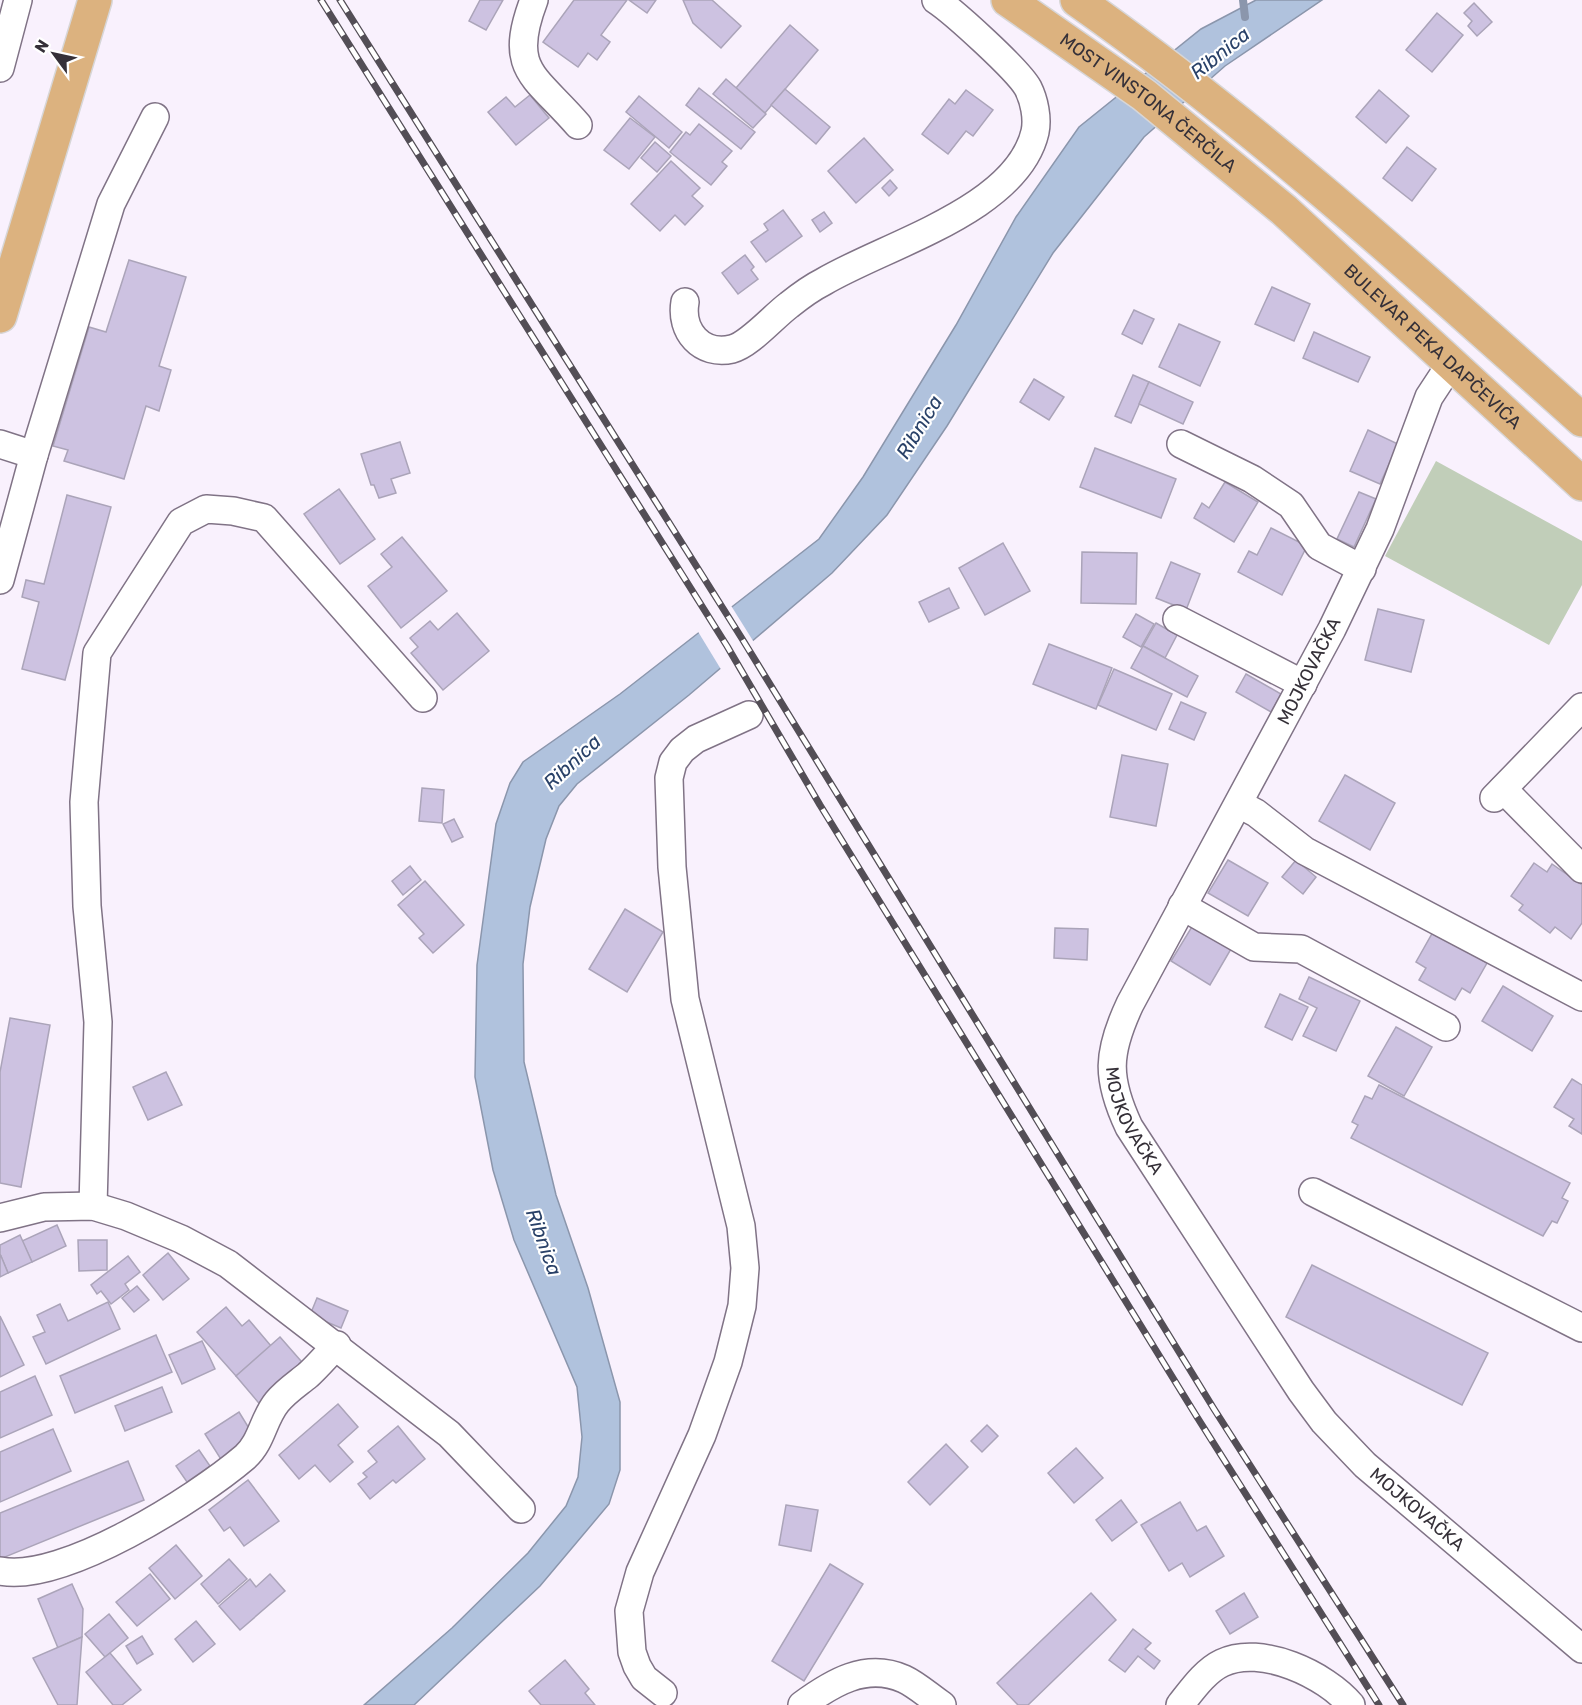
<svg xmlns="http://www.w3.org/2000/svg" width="1582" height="1705" font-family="Rubik,sans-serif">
<rect width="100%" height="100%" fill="#f9f1fd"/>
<path fill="#c1ceb9" d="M 1436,461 L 1582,541 L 1582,585 L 1549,645 L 1385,556 Z"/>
<path fill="#b0c2dd" stroke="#8b96ac" stroke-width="1.5" d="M 1256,0 L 1322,0 L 1225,66 L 1144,137 L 1053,253 L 947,426 L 887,515 L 832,573 L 689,695 L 577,784 L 559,806 L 546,839 L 530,907 L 523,964 L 524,1062 L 556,1195 L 588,1288 L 620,1402 L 620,1470 L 609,1504 L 540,1586 L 414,1705 L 364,1705 L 452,1628 L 528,1553 L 566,1506 L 578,1477 L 582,1437 L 577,1387 L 514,1240 L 493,1170 L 475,1077 L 477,965 L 496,824 L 510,783 L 523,762 L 620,694 L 819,539 L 863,477 L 956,325 L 1016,217 L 1079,127 L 1201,29 Z"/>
<path fill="#f9f1fd" d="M 730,604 L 755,644 L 722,671 L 697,630 Z"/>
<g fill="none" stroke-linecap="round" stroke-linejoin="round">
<path stroke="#8b96ac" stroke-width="8" d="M 1243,0 L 1245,17"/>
</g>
<g fill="#cdc2e1" stroke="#aba4b9" stroke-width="1.5">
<path d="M 480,0 L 503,0 L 486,30 L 469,21 Z"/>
<path d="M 574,0 L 627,0 L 601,35 L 610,42 L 597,60 L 588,53 L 578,67 L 543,42 Z"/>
<path d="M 629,0 L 656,0 L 647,13 Z"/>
<path d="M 683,0 L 712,0 L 741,26 L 721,48 L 693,23 Z"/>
<path d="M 1474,3 L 1492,22 L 1477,36 L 1468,26 L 1472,21 L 1464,13 Z"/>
<path d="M 1437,13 L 1463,35 L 1432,72 L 1406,50 Z"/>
<path d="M 790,25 L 818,50 L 765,113 L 736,88 Z"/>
<path d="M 726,79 L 766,114 L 753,128 L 713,94 Z"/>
<path d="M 699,88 L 755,132 L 741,149 L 686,105 Z"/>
<path d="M 785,89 L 830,127 L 816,144 L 771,105 Z"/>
<path d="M 966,90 L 993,110 L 973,136 L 966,131 L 948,154 L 922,134 L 949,99 L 955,104 Z"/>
<path d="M 1379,90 L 1409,116 L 1386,143 L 1356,117 Z"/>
<path d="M 530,95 L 549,118 L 516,145 L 488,112 L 506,97 L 515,107 Z"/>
<path d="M 639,96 L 682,132 L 669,148 L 626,112 Z"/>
<path d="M 630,118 L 655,137 L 629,169 L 604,150 Z"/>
<path d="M 699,124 L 732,151 L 722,162 L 727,166 L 711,185 L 670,152 L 686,132 L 690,135 Z"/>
<path d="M 864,138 L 893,170 L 856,203 L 828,171 Z"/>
<path d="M 655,142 L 671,156 L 657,172 L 641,158 Z"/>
<path d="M 1407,147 L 1436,169 L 1412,201 L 1383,178 Z"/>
<path d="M 671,161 L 700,188 L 692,196 L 703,206 L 685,225 L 675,215 L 660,231 L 631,204 Z"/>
<path d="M 890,180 L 897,188 L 889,196 L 882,188 Z"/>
<path d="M 783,210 L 802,236 L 766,262 L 751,242 L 768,230 L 764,224 Z"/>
<path d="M 824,212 L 832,223 L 820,232 L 812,220 Z"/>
<path d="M 745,255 L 754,267 L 751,270 L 758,279 L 738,294 L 722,273 Z"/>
<path d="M 129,260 L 186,277 L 159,366 L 171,370 L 159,411 L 146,406 L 124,479 L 64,461 L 68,450 L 53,446 L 89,327 L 106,332 Z"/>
<path d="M 1272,287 L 1310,304 L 1294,341 L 1255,324 Z"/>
<path d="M 1134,310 L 1154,319 L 1142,344 L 1122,334 Z"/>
<path d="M 1179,324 L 1220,342 L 1200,386 L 1159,367 Z"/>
<path d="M 1314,332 L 1370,357 L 1358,382 L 1303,358 Z"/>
<path d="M 1133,375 L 1149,382 L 1131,423 L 1115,416 Z"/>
<path d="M 1034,379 L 1064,397 L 1049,420 L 1020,402 Z"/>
<path d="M 1149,382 L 1193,402 L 1183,424 L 1139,404 Z"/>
<path d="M 1368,430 L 1398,444 L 1380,484 L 1350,471 Z"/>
<path d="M 400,442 L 410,473 L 391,479 L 396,493 L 379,498 L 374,485 L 371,485 L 361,454 Z"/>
<path d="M 1095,448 L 1176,479 L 1161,518 L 1080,487 Z"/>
<path d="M 1225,482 L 1258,502 L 1234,542 L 1194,518 L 1202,503 L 1209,508 Z"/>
<path d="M 339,489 L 375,539 L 340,564 L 304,514 Z"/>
<path d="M 1359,492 L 1376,499 L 1354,547 L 1337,539 Z"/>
<path d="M 67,495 L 111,507 L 65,680 L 22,669 L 39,602 L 22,597 L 26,580 L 44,584 Z"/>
<path d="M 1271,528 L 1307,546 L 1282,595 L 1238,572 L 1249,551 L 1257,555 Z"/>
<path d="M 402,537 L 447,591 L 401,628 L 368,586 L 392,567 L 381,554 Z"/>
<path d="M 1003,543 L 1030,591 L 985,615 L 959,568 Z"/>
<path d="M 1082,552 L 1137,553 L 1136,604 L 1081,603 Z"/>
<path d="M 1171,562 L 1200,574 L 1186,610 L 1156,598 Z"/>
<path d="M 949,588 L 959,608 L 929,622 L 919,602 Z"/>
<path d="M 1378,609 L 1424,620 L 1411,672 L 1365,660 Z"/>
<path d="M 457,613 L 489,651 L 443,690 L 411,653 L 418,647 L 410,638 L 430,621 L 438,630 Z"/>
<path d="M 1136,614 L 1154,624 L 1141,647 L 1123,637 Z"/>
<path d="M 1156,623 L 1177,635 L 1165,658 L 1143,646 Z"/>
<path d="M 1049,644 L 1112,668 L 1096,709 L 1033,684 Z"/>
<path d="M 1143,646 L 1198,676 L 1187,697 L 1131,668 Z"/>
<path d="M 1114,669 L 1172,694 L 1156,730 L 1098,705 Z"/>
<path d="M 1246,674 L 1281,694 L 1271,712 L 1236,692 Z"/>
<path d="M 1181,702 L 1206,713 L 1194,740 L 1169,729 Z"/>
<path d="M 1122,755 L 1168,764 L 1156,826 L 1110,817 Z"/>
<path d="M 1345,775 L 1395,803 L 1370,850 L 1319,821 Z"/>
<path d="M 422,788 L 444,790 L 442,823 L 419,821 Z"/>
<path d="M 454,819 L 463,837 L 452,842 L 443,824 Z"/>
<path d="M 1228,860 L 1268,883 L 1248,916 L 1208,893 Z"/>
<path d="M 1296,860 L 1316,877 L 1303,894 L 1282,877 Z"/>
<path d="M 1534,863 L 1547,872 L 1552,864 L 1582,885 L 1582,923 L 1571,939 L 1555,927 L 1550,933 L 1519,910 L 1523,905 L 1511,896 Z"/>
<path d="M 410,866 L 421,880 L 403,895 L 392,881 Z"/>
<path d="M 425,881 L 464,925 L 433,953 L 419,938 L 424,934 L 398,905 Z"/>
<path d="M 625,909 L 663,932 L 627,992 L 589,969 Z"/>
<path d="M 1193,925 L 1231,949 L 1210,985 L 1171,961 Z"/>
<path d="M 1055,928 L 1088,929 L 1087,960 L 1054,958 Z"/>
<path d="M 1433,932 L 1484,947 L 1477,957 L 1487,963 L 1470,993 L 1462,988 L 1455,1000 L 1419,980 L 1426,968 L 1416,962 Z"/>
<path d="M 1309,977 L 1360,1001 L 1336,1051 L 1303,1036 L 1317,1008 L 1299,999 Z"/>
<path d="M 1503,986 L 1553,1016 L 1532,1051 L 1482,1021 Z"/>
<path d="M 1280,994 L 1308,1007 L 1292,1040 L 1265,1027 Z"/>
<path d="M 10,1018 L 50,1025 L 21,1187 L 0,1183 L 0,1072 Z"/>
<path d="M 1396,1027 L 1432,1047 L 1404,1096 L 1368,1076 Z"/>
<path d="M 166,1072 L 182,1105 L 148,1120 L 133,1087 Z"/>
<path d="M 1572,1079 L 1582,1085 L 1582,1134 L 1569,1126 L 1574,1119 L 1554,1107 Z"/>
<path d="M 1379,1085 L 1570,1183 L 1562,1198 L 1568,1201 L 1557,1223 L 1552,1221 L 1543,1236 L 1351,1138 L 1358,1125 L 1352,1122 L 1365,1096 L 1372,1099 Z"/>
<path d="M 57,1225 L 66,1246 L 32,1262 L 22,1241 Z"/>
<path d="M 20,1235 L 32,1262 L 8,1273 L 0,1254 L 0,1245 Z"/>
<path d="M 78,1240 L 107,1240 L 107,1270 L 79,1271 Z"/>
<path d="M 168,1253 L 189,1279 L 163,1300 L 143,1275 Z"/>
<path d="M 1,1256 L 8,1273 L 0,1277 L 0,1257 Z"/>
<path d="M 128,1256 L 140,1272 L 125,1284 L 129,1290 L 111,1304 L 101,1291 L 97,1294 L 91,1285 Z"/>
<path d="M 1312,1265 L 1488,1353 L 1462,1405 L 1286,1317 Z"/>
<path d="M 137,1286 L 149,1300 L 134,1312 L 122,1298 Z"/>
<path d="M 317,1298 L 348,1311 L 341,1328 L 310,1315 Z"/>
<path d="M 108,1302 L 120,1329 L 46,1364 L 33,1337 L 45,1332 L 37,1315 L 60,1304 L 68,1321 Z"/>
<path d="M 226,1307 L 242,1326 L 249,1320 L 271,1346 L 236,1376 L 197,1332 Z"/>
<path d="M 0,1316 L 24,1365 L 0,1377 Z"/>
<path d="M 156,1335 L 172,1372 L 75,1413 L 60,1376 Z"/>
<path d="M 280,1337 L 308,1369 L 263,1408 L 236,1376 Z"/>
<path d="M 202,1341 L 215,1369 L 182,1384 L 169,1355 Z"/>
<path d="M 35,1376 L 52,1415 L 0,1438 L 0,1392 Z"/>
<path d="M 162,1387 L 172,1412 L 125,1431 L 115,1406 Z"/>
<path d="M 338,1404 L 358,1427 L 338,1445 L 353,1462 L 330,1482 L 315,1465 L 299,1479 L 279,1455 Z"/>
<path d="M 239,1412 L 255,1438 L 222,1461 L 205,1434 Z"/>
<path d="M 987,1425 L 998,1436 L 982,1452 L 971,1441 Z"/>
<path d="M 398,1426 L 425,1459 L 396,1483 L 393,1480 L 370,1499 L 358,1484 L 367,1477 L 363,1473 L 377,1462 L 368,1451 Z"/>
<path d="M 53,1429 L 71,1471 L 0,1502 L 0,1452 Z"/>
<path d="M 946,1444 L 968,1467 L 930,1505 L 908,1482 Z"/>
<path d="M 1076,1448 L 1103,1478 L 1074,1503 L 1048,1473 Z"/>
<path d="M 199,1450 L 210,1466 L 187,1482 L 176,1466 Z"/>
<path d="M 128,1461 L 144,1500 L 0,1559 L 0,1513 Z"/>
<path d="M 248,1480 L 279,1521 L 244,1546 L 230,1527 L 224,1531 L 209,1510 Z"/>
<path d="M 1121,1500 L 1137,1522 L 1112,1541 L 1096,1520 Z"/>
<path d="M 1180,1502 L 1197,1531 L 1206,1526 L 1224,1556 L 1190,1577 L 1182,1563 L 1169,1571 L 1141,1525 Z"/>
<path d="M 786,1505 L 818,1510 L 811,1551 L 779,1545 Z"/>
<path d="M 176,1545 L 202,1576 L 175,1599 L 149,1568 Z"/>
<path d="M 229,1559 L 247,1579 L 218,1604 L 201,1584 Z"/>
<path d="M 830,1564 L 863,1584 L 804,1681 L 772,1661 Z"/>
<path d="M 150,1574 L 170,1599 L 137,1626 L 116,1602 Z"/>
<path d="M 270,1574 L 285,1591 L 240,1630 L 219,1606 L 250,1579 L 256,1587 Z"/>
<path d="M 72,1584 L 83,1609 L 82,1637 L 58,1648 L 38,1599 Z"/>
<path d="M 1091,1593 L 1116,1620 L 1028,1705 L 1018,1705 L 997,1683 Z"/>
<path d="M 1244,1593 L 1258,1617 L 1230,1634 L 1216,1611 Z"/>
<path d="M 109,1614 L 128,1638 L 105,1657 L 85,1634 Z"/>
<path d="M 196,1621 L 215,1644 L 193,1662 L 175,1639 Z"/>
<path d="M 1133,1629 L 1151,1643 L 1145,1649 L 1160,1661 L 1154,1669 L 1138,1656 L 1125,1672 L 1109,1660 Z"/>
<path d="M 142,1636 L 153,1654 L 137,1664 L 126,1646 Z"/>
<path d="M 82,1637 L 77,1705 L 58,1705 L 33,1658 Z"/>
<path d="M 110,1653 L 141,1690 L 122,1705 L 113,1705 L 86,1672 Z"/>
<path d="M 565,1660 L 589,1689 L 585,1693 L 595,1705 L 541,1705 L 529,1691 Z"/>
</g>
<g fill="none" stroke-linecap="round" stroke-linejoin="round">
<g stroke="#807386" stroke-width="30">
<g id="minor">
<path d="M 534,0 C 507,71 535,75 578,125"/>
<path d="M 0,68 L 18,0"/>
<path d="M 685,302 C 680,331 701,356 732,349 C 749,345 774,316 789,305 C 799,297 811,288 823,282 C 885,245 1017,210 1035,132 C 1038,118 1034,100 1028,88 C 1018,70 954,12 936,0"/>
<path id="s1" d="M 1452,362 L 1429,397 L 1380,529 L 1332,629 L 1130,1004 C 1107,1053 1106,1078 1129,1127 L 1301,1391 L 1324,1422 L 1365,1465 L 1582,1649"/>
<path d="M 0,444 L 34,455"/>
<path d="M 1181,444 L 1252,479 L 1291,505 L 1319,546 L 1362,569"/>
<path d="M 0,580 L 34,455 L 111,204 L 155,117"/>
<path d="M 1177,619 L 1303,684"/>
<path d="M 1503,789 L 1582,869"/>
<path d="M 1494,798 L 1582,707"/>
<path d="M 1239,804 L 1256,813 L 1305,851 L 1582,997"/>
<path d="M 1182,906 L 1254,947 L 1301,949 L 1446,1027"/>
<path d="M 1313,1192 L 1582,1328"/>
<path d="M 93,1206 L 98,1022 L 87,906 L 84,802 L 97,653 L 181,522 L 206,509 L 233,511 L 264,518 L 423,698"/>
<path d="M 0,1218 L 44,1207 L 93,1206 L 126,1216 L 181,1239 L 228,1264 L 449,1434 L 521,1509"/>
<path d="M 0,1571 C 62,1584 197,1498 245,1457 C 262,1442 263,1419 277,1402 C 286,1391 297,1384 308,1375 C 318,1366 327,1355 337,1345"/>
<path d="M 663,1693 L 644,1678 L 637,1666 L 632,1652 L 629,1611 L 640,1572 L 702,1435 L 728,1362 L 742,1306 L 745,1268 L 741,1226 L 685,999 L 672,867 L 669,778 L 673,762 L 682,750 L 696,739 L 749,715"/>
<path d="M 802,1705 C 832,1683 866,1662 904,1679 C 917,1685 930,1697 942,1705"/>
<path d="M 1180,1705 C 1192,1690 1205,1671 1222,1663 C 1261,1644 1326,1675 1351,1705"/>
</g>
</g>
<g stroke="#d7d6d7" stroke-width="36">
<g id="major">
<path id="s2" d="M 1008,0 L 1144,95 L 1284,210 L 1582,484"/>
<path d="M 1077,0 C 1256,126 1419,274 1582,420"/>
<path d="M 0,316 L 95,0"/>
</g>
</g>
<use href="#minor" stroke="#fff" stroke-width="27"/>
<use href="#major" stroke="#dcb27f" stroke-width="33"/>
<g stroke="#534e56" stroke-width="7">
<g id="rail">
<path d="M 321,0 L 727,646 L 820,805 L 1197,1417 L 1379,1705"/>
<path d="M 340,0 L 741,637 L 1214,1409 L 1403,1705"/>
</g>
</g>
<use href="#rail" stroke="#fff" stroke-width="4.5" stroke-dasharray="14" stroke-linecap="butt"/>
</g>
<g text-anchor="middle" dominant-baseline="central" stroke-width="4.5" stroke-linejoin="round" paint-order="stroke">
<g font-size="18" fill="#353038" stroke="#fff">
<text stroke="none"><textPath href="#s2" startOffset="174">MOST VINSTONA ČERČILA</textPath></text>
<text stroke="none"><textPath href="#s2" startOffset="549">BULEVAR PEKA DAPČEVIĆA</textPath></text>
<text transform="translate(1309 671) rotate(-63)">MOJKOVAČKA</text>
<text stroke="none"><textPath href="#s1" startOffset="844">MOJKOVAČKA</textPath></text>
<text stroke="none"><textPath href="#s1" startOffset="1330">MOJKOVAČKA</textPath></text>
</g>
<g font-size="20" font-style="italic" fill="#294168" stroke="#fff">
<text transform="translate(1220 53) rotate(-39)">Ribnica</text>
<text transform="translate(919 427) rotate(-59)">Ribnica</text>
<text transform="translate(572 762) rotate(-43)">Ribnica</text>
<text transform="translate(544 1242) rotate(70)">Ribnica</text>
</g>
</g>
<g transform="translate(54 54) rotate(303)" stroke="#ffffff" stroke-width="4.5" paint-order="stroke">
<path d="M0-4.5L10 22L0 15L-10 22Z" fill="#353038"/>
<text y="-9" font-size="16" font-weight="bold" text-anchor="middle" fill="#353038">N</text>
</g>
</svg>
